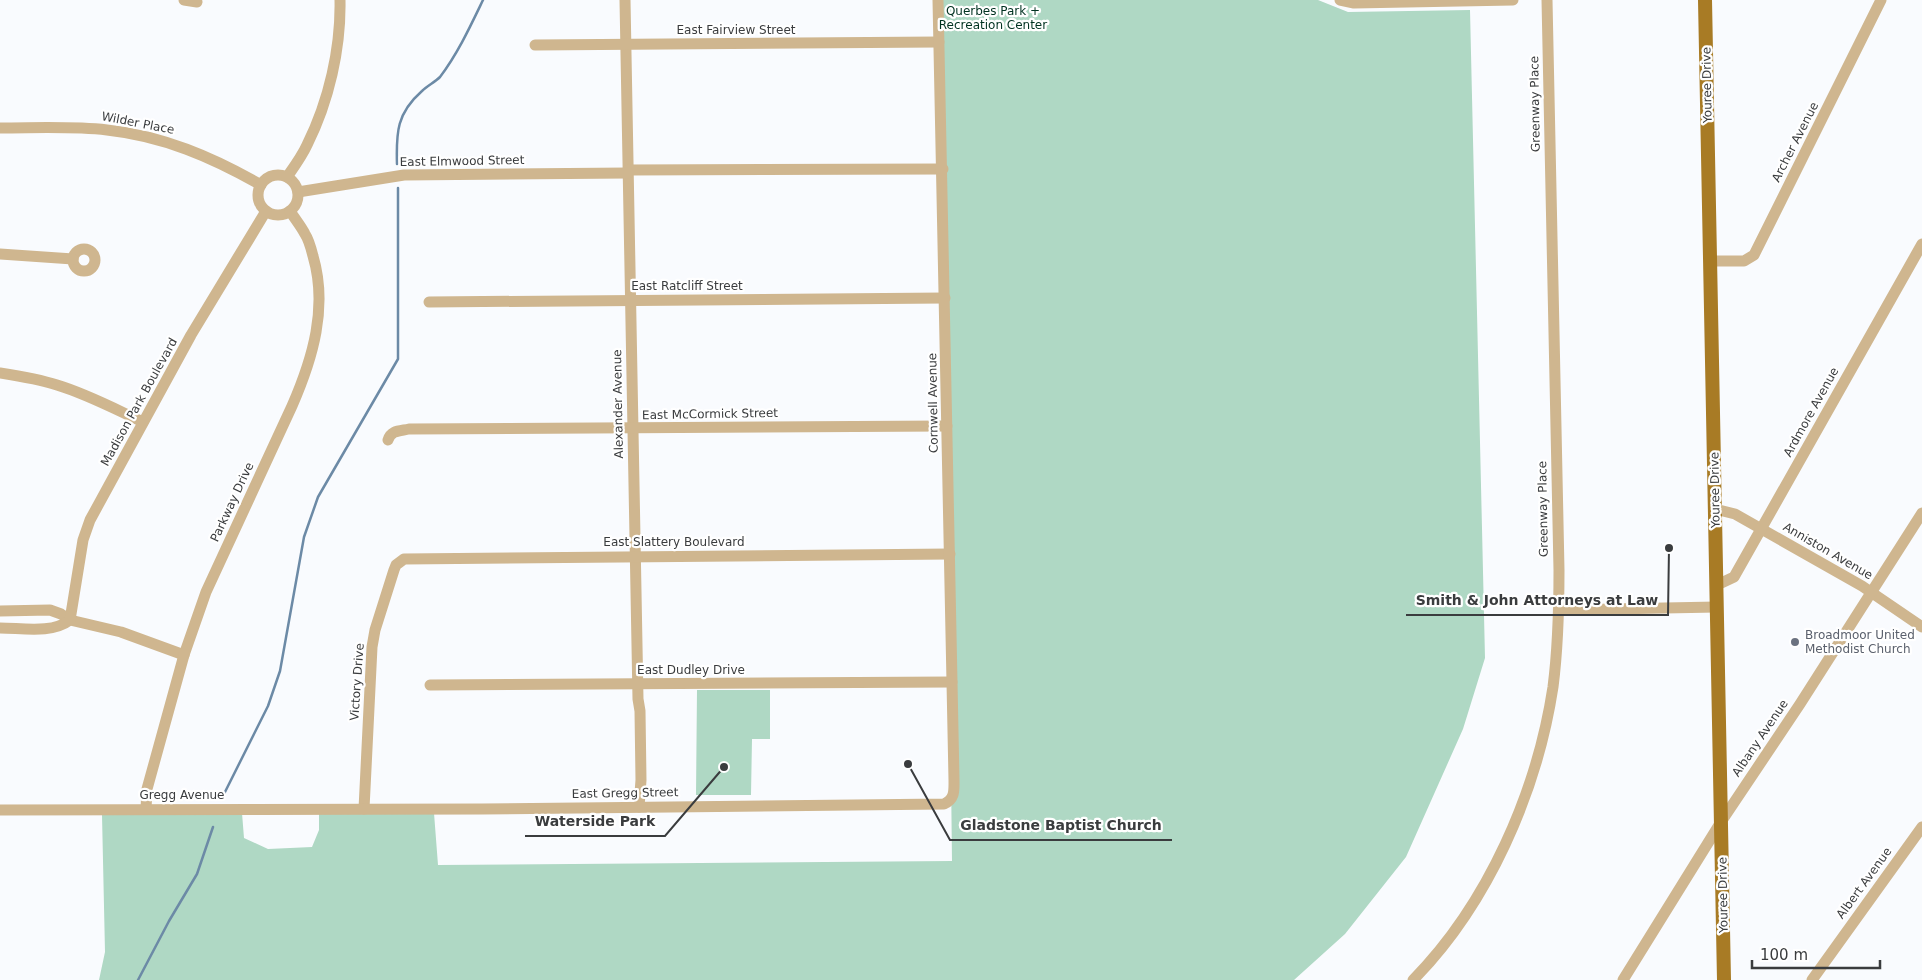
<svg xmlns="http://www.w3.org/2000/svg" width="1922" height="980" font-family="'DejaVu Sans',sans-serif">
<rect width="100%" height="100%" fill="#f9fbfe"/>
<g fill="#afd8c4">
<path d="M 942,0 L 1318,0 L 1348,12 L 1470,10 L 1485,658 L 1463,729 L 1406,857 L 1345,934 L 1294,980 L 99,980 L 105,952 L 102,815 L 242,813 L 244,838 L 268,849 L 312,847 L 319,830 L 319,813 L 434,813 L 438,865 L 952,861 Z"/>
<path d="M 697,690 L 770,690 L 770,739 L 752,739 L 751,795 L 696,795 Z"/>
</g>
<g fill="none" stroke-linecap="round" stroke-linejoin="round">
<g stroke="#6c8aa6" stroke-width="2.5">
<path d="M 397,164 C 396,132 397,113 422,91 C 427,86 435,82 440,77 C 458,53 470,27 483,0"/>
<path d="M 222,798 L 268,706 L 280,671 L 304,537 L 318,497 L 398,359 L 398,188"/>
<path d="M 138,980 L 169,921 L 197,874 L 213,827"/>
</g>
<g stroke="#cfb68f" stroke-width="11">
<path d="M 184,0 L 197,2"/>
<path d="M 625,0 L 638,699 L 640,711 L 641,780 L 639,807"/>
<path d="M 1340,0 L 1354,3 L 1513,0"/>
<path d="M 535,45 L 939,42"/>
<path d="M 0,128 C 36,128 72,126 107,130 C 163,136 212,157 261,185"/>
<path d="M 628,170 L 943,169"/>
<circle cx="278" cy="195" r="20"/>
<path d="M 287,177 C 294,167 302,156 307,145 C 329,101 341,48 340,0"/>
<path d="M 298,192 L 404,175 L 628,173"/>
<circle cx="84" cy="260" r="11"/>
<path d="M 0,254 L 73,259"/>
<path d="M 1710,261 L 1744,261 L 1754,255 L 1881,0"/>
<path d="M 429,302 L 945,298"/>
<path d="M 0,373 C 19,376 38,379 57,385 C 87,394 115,409 143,422"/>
<path d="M 388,440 C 391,430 400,431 409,429 L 947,426"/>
<path d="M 1715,509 L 1735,514 L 1862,586 L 1922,627"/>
<path d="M 1717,585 L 1734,577 L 1922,244"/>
<path d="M 1559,610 L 1717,607"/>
<path d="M 0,611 L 50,610 L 61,614 L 70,620 L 121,632 L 184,655"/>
<path d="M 0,628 C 22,628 52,634 70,620 L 83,540 L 90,520 L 191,335 L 266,211"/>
<path d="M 430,685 L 952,682"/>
<path d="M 146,809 L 147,789 L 184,655 L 206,592 L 292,406 C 313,358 328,307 313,256 C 311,248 309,240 305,234 C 301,226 295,219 290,211"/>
<path d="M 364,809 L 372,647 L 375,630 L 394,570 L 396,565 L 404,559 L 950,554"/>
<path d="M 0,810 L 482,809 L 944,804 C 955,799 954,791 954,780 L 938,0"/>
<path d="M 1413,980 C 1488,904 1537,792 1553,687 C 1558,648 1559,609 1559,570 L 1547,0"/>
<path d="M 1623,980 L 1721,822 L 1800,704 L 1922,513"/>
<path d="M 1812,980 L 1922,827"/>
</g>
<path stroke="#a87b25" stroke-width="14" d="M 1705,0 L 1724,980"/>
</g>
<circle fill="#6b7280" stroke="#fff" stroke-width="2" cx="1795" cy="642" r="5"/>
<g text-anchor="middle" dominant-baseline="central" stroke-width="4.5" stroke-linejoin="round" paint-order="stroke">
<g font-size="12" fill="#003221" stroke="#fff">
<text x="993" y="11">Querbes Park +<tspan x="993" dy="14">Recreation Center</tspan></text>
</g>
<g font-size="12" fill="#3a3c3e" stroke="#fff">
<text x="736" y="30">East Fairview Street</text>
<text transform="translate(1707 85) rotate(-91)">Youree Drive</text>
<text transform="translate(1535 104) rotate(-91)">Greenway Place</text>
<text transform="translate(138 123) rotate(11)">Wilder Place</text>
<text transform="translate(1795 142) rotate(-63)">Archer Avenue</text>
<text transform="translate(462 161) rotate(-1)">East Elmwood Street</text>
<text x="687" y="286">East Ratcliff Street</text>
<text transform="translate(139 402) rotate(-61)">Madison Park Boulevard</text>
<text transform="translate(933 403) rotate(-91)">Cornwell Avenue</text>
<text transform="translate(618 404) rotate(-91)">Alexander Avenue</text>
<text transform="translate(1811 412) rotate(-61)">Ardmore Avenue</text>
<text transform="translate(710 414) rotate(-1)">East McCormick Street</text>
<text transform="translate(1715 490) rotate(-91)">Youree Drive</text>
<text transform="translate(232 502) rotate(-65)">Parkway Drive</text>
<text transform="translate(1543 509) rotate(-91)">Greenway Place</text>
<text x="674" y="542">East Slattery Boulevard</text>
<text transform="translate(1828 551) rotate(30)">Anniston Avenue</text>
<text x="691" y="670">East Dudley Drive</text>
<text transform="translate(357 682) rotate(-86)">Victory Drive</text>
<text transform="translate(1760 738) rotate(-56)">Albany Avenue</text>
<text transform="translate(625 793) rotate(-1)">East Gregg Street</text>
<text x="182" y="795">Gregg Avenue</text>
<text transform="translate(1864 883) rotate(-54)">Albert Avenue</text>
<text transform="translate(1723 895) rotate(-91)">Youree Drive</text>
</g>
<g font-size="12" fill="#5b616d" stroke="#fff" text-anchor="start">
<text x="1805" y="635">Broadmoor United<tspan x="1805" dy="14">Methodist Church</tspan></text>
</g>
</g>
<path fill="none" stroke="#3a3c3e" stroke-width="2" d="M1669 548L1668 615H1406M724 767L665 836H525M908 764L950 840H1172"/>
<g fill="#3a3c3e" stroke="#fff" stroke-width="2">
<circle cx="1669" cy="548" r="5"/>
<circle cx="724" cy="767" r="5"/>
<circle cx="908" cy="764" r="5"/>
</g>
<g font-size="14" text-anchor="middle" font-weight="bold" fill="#3a3c3e" stroke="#fff" stroke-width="4.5" stroke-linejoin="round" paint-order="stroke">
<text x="1537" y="605">Smith &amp; John Attorneys at Law</text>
<text x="595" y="826">Waterside Park</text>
<text x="1061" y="830">Gladstone Baptist Church</text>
</g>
<path d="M1752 960v8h128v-8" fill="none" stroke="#3a3c3e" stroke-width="2.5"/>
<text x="1760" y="960" font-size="15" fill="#3a3c3e" stroke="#ffffff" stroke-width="4" paint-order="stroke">100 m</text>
</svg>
